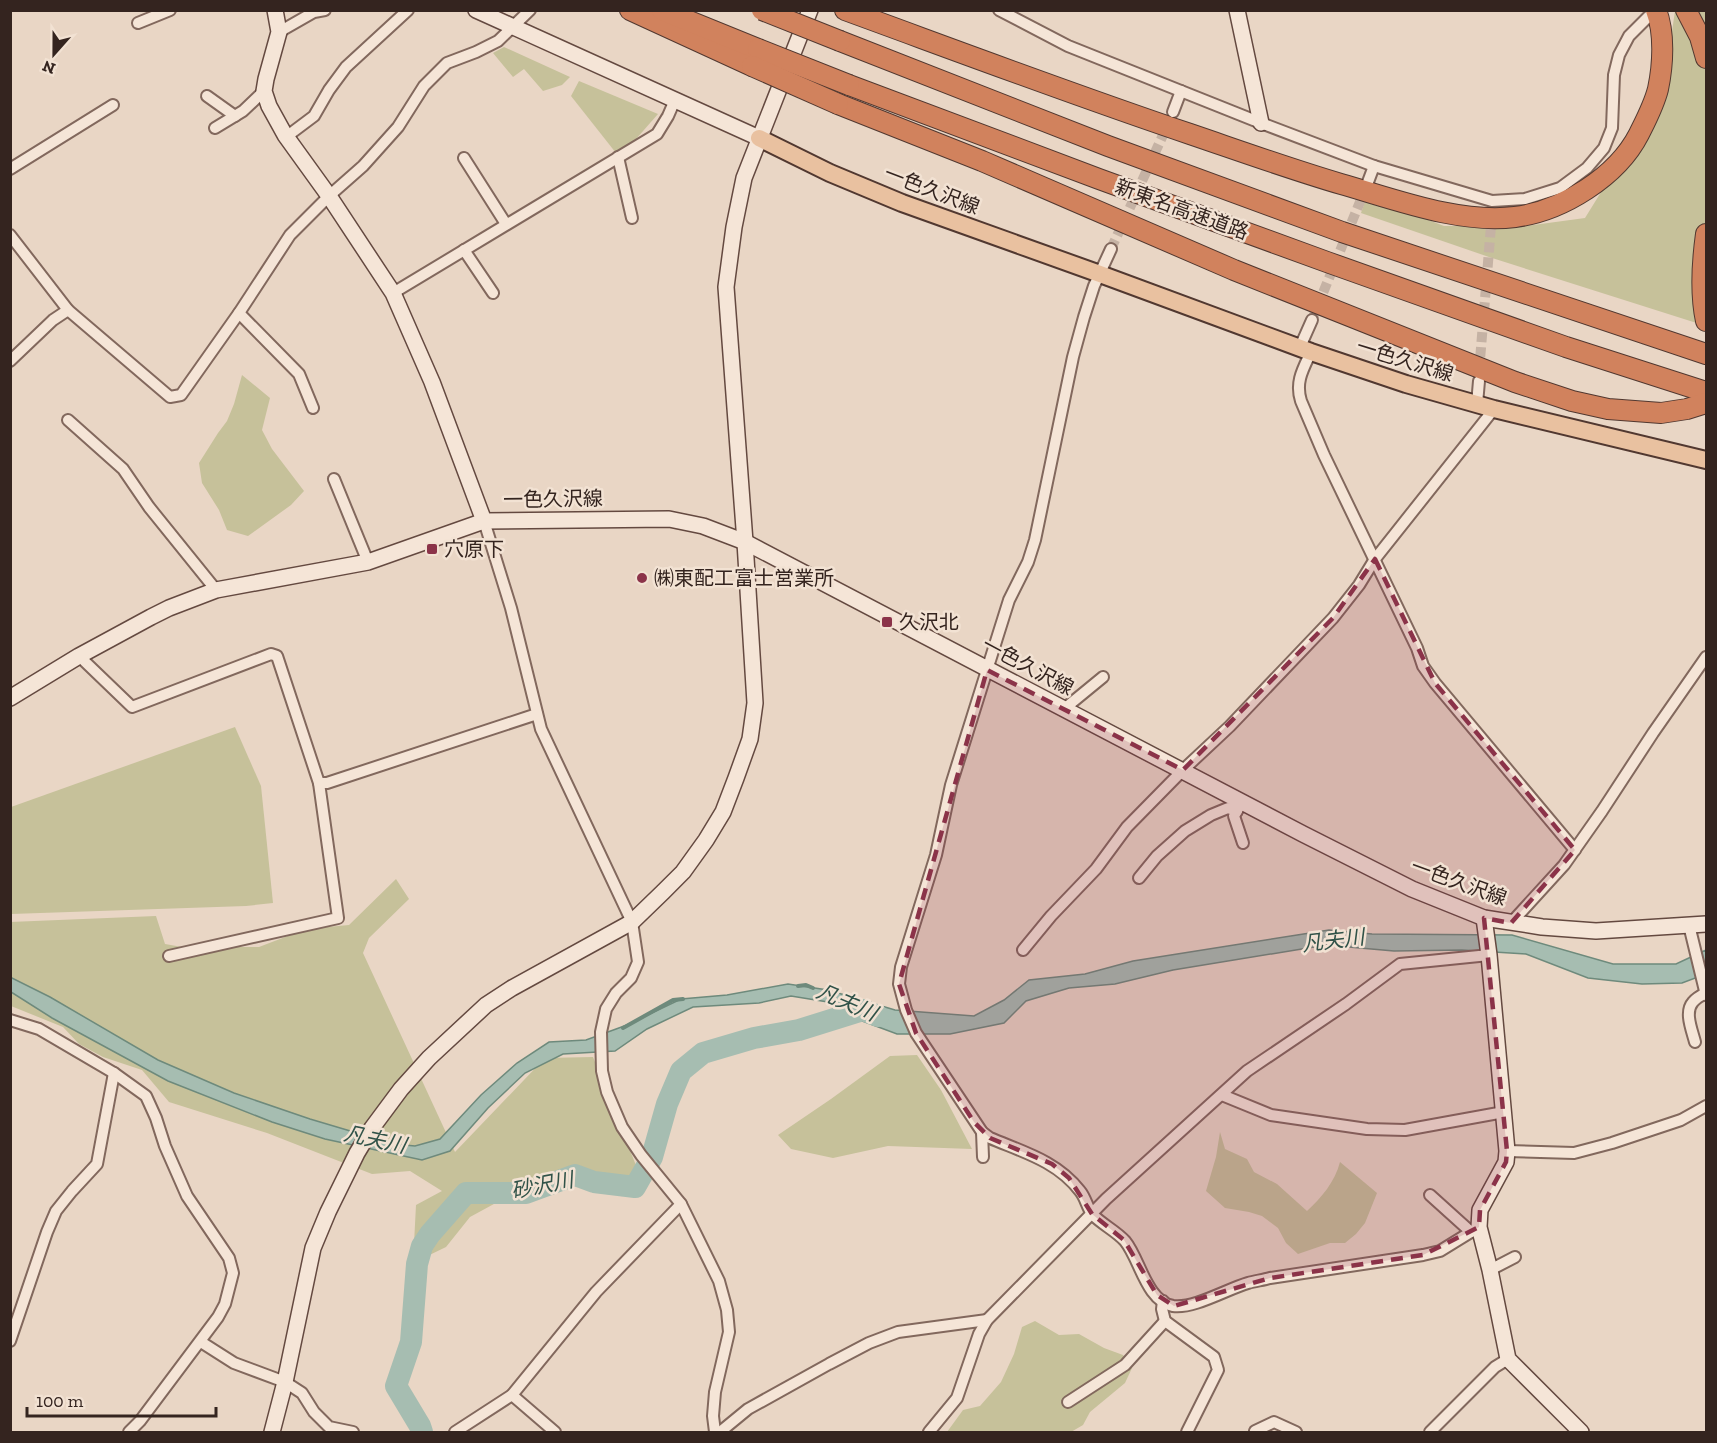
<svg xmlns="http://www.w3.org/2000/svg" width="1717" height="1443" font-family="'Zilla Slab','Noto Sans JP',serif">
<rect width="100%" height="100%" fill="#e9d6c5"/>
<g fill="#c6c19a">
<path d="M 1675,11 L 1706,11 L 1706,326 L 1489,257 L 1361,213 L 1367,196 L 1444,226 L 1526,226 L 1585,218 L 1663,92 Z"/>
<path d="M 504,47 L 570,77 L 562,85 L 543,91 L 524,69 L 513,77 L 493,53 Z"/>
<path d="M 579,81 L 658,114 L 636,139 L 616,153 L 571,96 Z"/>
<path d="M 242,375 L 270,398 L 262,430 L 272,449 L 304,491 L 291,505 L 248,536 L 227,530 L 219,510 L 202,483 L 199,463 L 218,433 L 227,421 L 234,404 Z"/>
<path d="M 235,727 L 261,786 L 273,903 L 246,906 L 11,914 L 11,807 Z"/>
<path d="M 396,879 L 409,899 L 369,938 L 363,953 L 455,1152 L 545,1058 L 593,1057 L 639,1173 L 623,1188 L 592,1172 L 545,1181 L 516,1192 L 470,1217 L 446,1247 L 413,1263 L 416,1205 L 442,1191 L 410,1171 L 372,1174 L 267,1133 L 169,1102 L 142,1070 L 103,1057 L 79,1044 L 63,1027 L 11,1006 L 10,922 L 156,916 L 165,944 L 182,947 L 259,947 L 306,929 L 349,925 Z"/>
<path d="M 917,1055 L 941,1090 L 972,1149 L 888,1146 L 833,1158 L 791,1149 L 778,1135 L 831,1099 L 890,1056 Z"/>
<path d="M 1220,1132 L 1225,1149 L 1247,1159 L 1254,1172 L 1277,1184 L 1307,1211 C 1321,1198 1335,1182 1340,1162 L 1377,1193 L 1365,1223 L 1356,1234 L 1345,1243 L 1330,1243 L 1298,1254 L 1286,1243 L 1278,1228 L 1262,1216 L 1249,1212 L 1225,1208 L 1206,1191 L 1216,1157 Z"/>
<path d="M 1035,1321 L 1059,1335 L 1079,1334 L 1104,1348 L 1123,1355 L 1132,1368 L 1125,1383 L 1090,1412 L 1083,1425 L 1071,1432 L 947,1432 L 963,1410 L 980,1406 L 1001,1382 L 1014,1354 L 1022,1327 Z"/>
</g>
<path fill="#a6bdb1" stroke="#6e8a7c" stroke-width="1.5" d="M 1329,930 L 1372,934 L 1512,935 L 1613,964 L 1676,964 L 1706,950 L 1706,974 L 1682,983 L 1642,984 L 1588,978 L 1526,954 L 1462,950 L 1394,951 L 1326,945 L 1173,970 L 1115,984 L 1069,988 L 1026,1001 L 1004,1023 L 950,1034 L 897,1034 L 857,1019 L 837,1007 L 834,1003 L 791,996 L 759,1003 L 693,1007 L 647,1029 L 615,1051 L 563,1054 L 525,1073 L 488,1108 L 450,1151 L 422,1160 L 325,1139 L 272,1122 L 168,1081 L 52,1018 L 11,992 L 10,977 L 50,997 L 158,1060 L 234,1093 L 310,1119 L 394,1144 L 415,1146 L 440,1139 L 481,1095 L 517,1063 L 549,1042 L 586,1040 L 627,1025 L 681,999 L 727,995 L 788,984 L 828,990 L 895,1010 L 974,1016 L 1004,1000 L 1029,980 L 1085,974 L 1133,961 Z"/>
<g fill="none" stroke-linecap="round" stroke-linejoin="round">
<g stroke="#6e8a7c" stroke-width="4">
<path d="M 798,986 L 806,985 L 813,988"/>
<path d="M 623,1028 L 673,1000 L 683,999"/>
</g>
<path stroke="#a6bdb1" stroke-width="22" d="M 422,1432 L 420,1426 L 396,1386 L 411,1342 L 417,1264 L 422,1246 L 430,1234 L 466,1193 L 526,1193 L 575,1175 L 594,1182 L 635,1187 L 652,1157 L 667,1104 L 681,1071 L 703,1053 L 754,1038 L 799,1030 L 863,1010 L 878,1016"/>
<g stroke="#c5b2a4" stroke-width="10" stroke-dasharray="10 5" stroke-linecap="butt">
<path d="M 1111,249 L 1168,124"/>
<path d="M 1312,320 L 1366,187"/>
<path d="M 1479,372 L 1492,214"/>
</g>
<g stroke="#82685d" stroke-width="14">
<g id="street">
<path d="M 999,10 L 1068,46 L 1261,123 L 1374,166 L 1492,201 L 1525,199 L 1560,188 L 1587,168 L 1604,148 L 1612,128 L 1614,75 L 1619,55 L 1629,36 L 1649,16"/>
<path d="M 138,23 L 170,10"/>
<path d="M 279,32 L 314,12 L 325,10"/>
<path d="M 207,96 L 235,116"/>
<path d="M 1173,112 L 1181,91"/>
<path d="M 215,128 L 243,111 L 264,91"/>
<path d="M 286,137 L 314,116 L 329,90 L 346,67 L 408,10"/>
<path d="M 618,157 L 632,218"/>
<path d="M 464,158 L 506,224"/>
<path d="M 10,169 L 113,105"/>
<path d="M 1368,182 L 1374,166"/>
<path d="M 10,235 L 68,310"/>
<path d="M 1111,249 L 1094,286 L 1084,317 L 1073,357 L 1035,540 L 1028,562 L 1009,600 L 987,670 L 951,785 L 936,855 L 901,967 L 899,984 L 906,1010 L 916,1033 L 982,1132 L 990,1138 C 1023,1152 1057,1161 1080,1191 C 1086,1198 1087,1208 1093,1215 C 1103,1225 1116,1231 1125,1241 C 1140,1259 1146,1301 1173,1306 C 1194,1309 1227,1289 1248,1283 C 1255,1281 1263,1280 1270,1278 L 1423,1255 L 1440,1251 L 1479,1227"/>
<path d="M 464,250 L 493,293"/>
<path d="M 393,293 L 657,134 L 668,116 L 675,100"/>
<path d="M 239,313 L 299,374 L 313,408"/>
<path d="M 1300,347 L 1312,320"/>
<path d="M 1311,352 C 1303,369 1295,382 1301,401 L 1324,455 L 1417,648 L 1423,666 L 1435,683 L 1575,850"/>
<path d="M 10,361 L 53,320 L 68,310 L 170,397 L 181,395 L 239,313 L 290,235 L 329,196 L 363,166 L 398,127 L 424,86 L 447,63 L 476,52 L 498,41 L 530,10"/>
<path d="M 1477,404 L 1479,381"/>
<path d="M 68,420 L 123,469 L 149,507 L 216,590"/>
<path d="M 334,479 L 368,562"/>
<path d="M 484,521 L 511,608 L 541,729 L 632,922 L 638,962 L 631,978 L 616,993 L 606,1009 L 601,1032 L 602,1071 L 607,1092 L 622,1127 L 641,1155 L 681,1204 L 719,1281 L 727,1310 L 729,1332 L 715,1392 L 713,1416 L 715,1432"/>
<path d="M 79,656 L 132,707 L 271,654 L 277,656 L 319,783 L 327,783 L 537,714"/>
<path d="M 1064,709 L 1103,677"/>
<path d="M 1239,807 L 1234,816 L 1243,843"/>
<path d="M 1139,878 L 1157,856 L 1185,831 L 1211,815 L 1228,808 L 1237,811"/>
<path d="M 1511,923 L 1564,865 L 1602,811 L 1653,733 L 1706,657"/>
<path d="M 1689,925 L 1706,995"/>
<path d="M 1023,950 L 1051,916 L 1096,869 L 1127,827 L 1183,770 L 1230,726 L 1333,618 L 1359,585 L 1375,559 L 1494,409"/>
<path d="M 169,956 L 338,918 L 319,783"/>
<path d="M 10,1020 L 39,1029 L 114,1073 L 146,1096 L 156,1118 L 165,1146 L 187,1196 L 229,1258 L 233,1273 L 225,1304 L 218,1317 L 140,1421 L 129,1432"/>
<path d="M 1695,1042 C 1692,1030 1684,1012 1693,1002 C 1696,998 1702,995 1706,993"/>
<path d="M 1222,1095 L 1271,1115 L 1367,1129 L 1405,1130 L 1504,1112"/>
<path d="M 982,1132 L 983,1157"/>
<path d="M 1507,1151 L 1574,1153 L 1612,1143 L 1681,1120 L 1706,1106"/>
<path d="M 1430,1195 L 1471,1232"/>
<path d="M 1490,1270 L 1515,1257"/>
<path d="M 1163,1301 L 1162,1309 L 1165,1321 L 1214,1357 L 1218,1370 L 1187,1432"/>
<path d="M 10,1341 L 47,1232 L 56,1211 L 72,1191 L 97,1164 L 114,1073"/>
<path d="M 201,1342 L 234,1363 L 285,1382 L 302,1393 L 314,1412 L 329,1427 L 353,1432"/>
<path d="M 512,1395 L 555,1432"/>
<path d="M 1068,1402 L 1125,1365 L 1165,1321"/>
<path d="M 1255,1431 L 1274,1422 L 1296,1432"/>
<path d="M 455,1432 L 512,1395 L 596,1292 L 681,1204"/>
<path d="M 720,1432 L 748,1409 L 829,1364 L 869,1343 L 898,1332 L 987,1320"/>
<path d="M 929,1432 L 957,1398 L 979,1334 L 987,1320 L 1106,1199 L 1247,1071 L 1346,1004 L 1400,964 L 1489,955"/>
<path d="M 1430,1432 L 1495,1367 L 1508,1359"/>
</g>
</g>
<g stroke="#644940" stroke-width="18">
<g id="secondary">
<path d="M 275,10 L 279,32 L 266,79 L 264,91 L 269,106 L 285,135 L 329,196 L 393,293 L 432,382 L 484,521 L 669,519 L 703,526 L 745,542 L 1303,834 L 1412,889 L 1484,918 L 1542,927 L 1596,931 L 1706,924"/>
<path d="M 476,10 L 759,138"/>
<path d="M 1237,10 L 1261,123"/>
<path d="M 10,698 L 79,656 L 151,617 L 169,608 L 216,590 L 368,562 L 484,521"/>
<path d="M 1484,918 L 1489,955 L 1507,1151 L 1506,1162 L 1480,1210 L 1479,1227 L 1490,1270 L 1508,1359 L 1581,1432"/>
<path d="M 272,1432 L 285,1382 L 313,1248 L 328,1212 L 357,1153 L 372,1128 L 401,1089 L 429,1058 L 486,1005 L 512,988 L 632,922 L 663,892 L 683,872 L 706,840 L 723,812 L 736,778 L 750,739 L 755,703 L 745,542 L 726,287 L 734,227 L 744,178 L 810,10"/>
</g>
</g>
<g stroke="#513830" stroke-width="20">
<path id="primary" d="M 759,138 L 830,173 L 902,203 L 1100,274 L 1311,352 L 1406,384 L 1494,409 L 1706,460"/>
</g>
<g stroke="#513830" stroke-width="22">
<g id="highway">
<path d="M 630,10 L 752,66"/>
<path d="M 662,10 L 758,49"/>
<path d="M 845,10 C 960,52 1074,95 1190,134 C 1240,151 1290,169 1341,184 C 1394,199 1459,224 1515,217 C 1562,211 1617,177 1639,134 C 1646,120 1654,105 1658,89 C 1663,65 1665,33 1656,10"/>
<path d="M 1686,10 L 1700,37 L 1706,58"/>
<path d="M 840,41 L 1108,146 L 1342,232 L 1706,354"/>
<path d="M 849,85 L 1099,179 L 1327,262 L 1566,347 L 1706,392"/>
<path d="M 838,104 L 982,161 L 1234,270 L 1515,382 L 1572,401 L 1608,409 L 1661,413 L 1687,409 L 1706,403"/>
<path d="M 1706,234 C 1702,263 1700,293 1706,321"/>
</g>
</g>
<use href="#street" stroke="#f5e5d7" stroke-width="10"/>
<use href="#secondary" stroke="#f5e5d7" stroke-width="15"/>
<use href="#primary" stroke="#e9c1a0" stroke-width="16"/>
<use href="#highway" stroke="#d1825d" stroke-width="20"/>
<g stroke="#513830" stroke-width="22" stroke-linecap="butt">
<g id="highway-bridge">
<path d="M 762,10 L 840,41"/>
<path d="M 758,49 L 849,85"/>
<path d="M 752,66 L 838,104"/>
</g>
</g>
<use href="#highway-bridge" stroke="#d1825d" stroke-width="20"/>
</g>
<path fill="#8b3349" fill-opacity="0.2" stroke="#8b3349" stroke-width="4.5" stroke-dasharray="12 8" stroke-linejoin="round" d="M 1375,559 L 1435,683 L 1575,850 L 1511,923 L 1484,918 L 1507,1151 L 1506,1162 L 1480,1210 L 1479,1227 L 1423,1255 L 1270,1278 L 1174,1306 L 1157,1295 L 1124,1240 L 1092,1214 L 1069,1178 L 1052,1164 L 990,1138 L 974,1122 L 916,1033 L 899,984 L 987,670 L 1183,770 L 1333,618 Z"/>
<g fill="#8b3349" stroke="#f2e2d3" stroke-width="2">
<rect x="426" y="543" width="12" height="12" rx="3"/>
<circle cx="642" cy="578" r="6"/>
<rect x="881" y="616" width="12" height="12" rx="3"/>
</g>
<g text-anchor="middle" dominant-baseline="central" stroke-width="5" stroke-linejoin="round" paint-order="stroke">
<g font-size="20" fill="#34241f" stroke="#f2e2d3">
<text transform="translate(932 190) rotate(21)">一色久沢線</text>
<text transform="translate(1182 209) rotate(20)">新東名高速道路</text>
<text transform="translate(1405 360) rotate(17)">一色久沢線</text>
<text transform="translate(553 499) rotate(-1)">一色久沢線</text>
<text transform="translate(1028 666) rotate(28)">一色久沢線</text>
<text transform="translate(1459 882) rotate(20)">一色久沢線</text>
</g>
<g font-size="20" fill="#34241f" stroke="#f2e2d3" text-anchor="start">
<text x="444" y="549">穴原下</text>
<text x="654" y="578">㈱東配工富士営業所</text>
<text x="899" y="622">久沢北</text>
</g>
<g font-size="21" font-style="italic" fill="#305248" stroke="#f2e2d3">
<text transform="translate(1333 940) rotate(-7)">凡夫川</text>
<text transform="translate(847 1002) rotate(23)">凡夫川</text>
<text transform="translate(375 1139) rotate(12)">凡夫川</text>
<text transform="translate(542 1185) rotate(-11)">砂沢川</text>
</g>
</g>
<rect width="1717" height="1443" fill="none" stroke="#34241f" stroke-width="24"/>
<g transform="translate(54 54) rotate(201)" stroke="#f2e2d3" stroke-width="4.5" paint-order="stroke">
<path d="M0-4.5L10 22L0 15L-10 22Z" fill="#34241f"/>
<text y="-9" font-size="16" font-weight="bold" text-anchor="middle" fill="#34241f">N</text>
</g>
<path d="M27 1407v9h189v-9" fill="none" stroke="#34241f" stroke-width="3"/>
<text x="36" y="1407" font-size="18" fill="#34241f" stroke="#f2e2d3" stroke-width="4.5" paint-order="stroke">100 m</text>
</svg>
